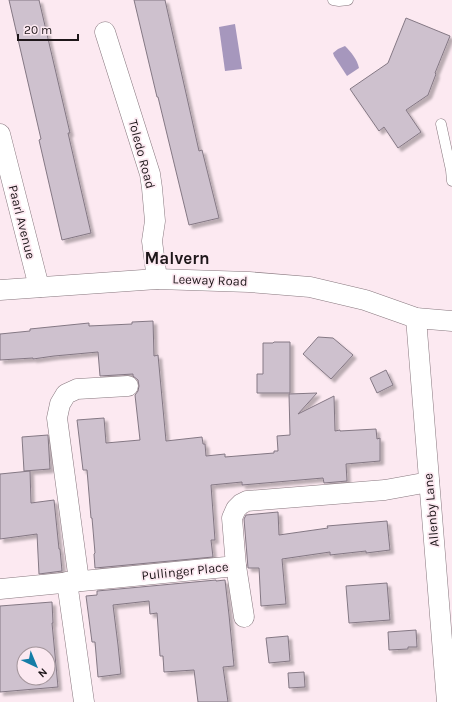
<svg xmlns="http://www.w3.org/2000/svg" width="452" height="702" font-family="Karla,sans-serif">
<defs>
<filter id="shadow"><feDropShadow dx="3.5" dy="3.5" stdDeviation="1" flood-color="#0004"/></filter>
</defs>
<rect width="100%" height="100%" fill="#fce9f1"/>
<g fill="#a697bd">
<path d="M 235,24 L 242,69 L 225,71 L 219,27 Z"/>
<path d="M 345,46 C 351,52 357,59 359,68 L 347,76 L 334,56 L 333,53 L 338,49 Z"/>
</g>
<g fill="#cec1ce" stroke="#847884" fill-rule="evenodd" filter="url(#shadow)">
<path d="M 9,0 L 39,0 L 70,133 L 68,133 L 91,233 L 62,240 L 39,140 L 41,139 Z"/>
<path d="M 134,0 L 165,0 L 199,151 L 202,150 L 219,218 L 189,225 L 158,97 L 157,97 Z"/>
<path d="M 406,18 L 450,36 L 435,73 L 436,74 L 428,95 L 406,110 L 421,132 L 398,148 L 384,127 L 379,131 L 350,89 L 388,63 Z"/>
<path d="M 153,321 L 154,356 L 158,355 L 166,441 L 202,437 L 203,444 L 205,444 L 206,456 L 225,454 L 225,457 L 274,453 L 274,451 L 278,451 L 277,436 L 290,435 L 289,394 L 317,393 L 298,414 L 334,396 L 335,431 L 340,430 L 340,431 L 376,429 L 377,439 L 380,438 L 380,461 L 346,464 L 347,481 L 324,483 L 323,478 L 242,485 L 242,482 L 211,485 L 215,540 L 211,540 L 213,557 L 95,568 L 94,554 L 95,553 L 92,518 L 91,518 L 87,470 L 83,470 L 77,420 L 104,418 L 106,443 L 140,440 L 135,395 L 138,391 L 139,386 L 138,380 L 133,376 L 133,374 L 100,376 L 98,352 L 54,356 L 33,359 L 33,358 L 0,360 L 0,334 L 30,331 L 30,329 L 89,323 L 89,326 L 132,324 L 132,322 Z"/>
<path d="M 318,337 L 333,338 L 353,355 L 331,379 L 303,354 Z"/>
<path d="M 274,342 L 290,342 L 290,393 L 257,393 L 257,374 L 263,374 L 263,343 L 273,343 Z"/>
<path d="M 386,370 L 393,385 L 377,393 L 370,378 Z"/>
<path d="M 48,435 L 50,469 L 24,471 L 22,437 Z"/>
<path d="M 30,471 L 31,503 L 54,500 L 59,549 L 60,549 L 62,571 L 39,574 L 37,534 L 0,539 L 0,474 Z"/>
<path d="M 278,512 L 279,535 L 328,528 L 327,526 L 387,521 L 390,550 L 366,553 L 366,551 L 330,555 L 330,552 L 282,559 L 286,604 L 261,606 L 259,568 L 248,568 L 244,519 L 246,515 Z"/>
<path d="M 216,580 L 216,581 L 225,580 L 229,615 L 234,666 L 223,667 L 228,702 L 198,702 L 194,670 L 164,672 L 163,656 L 160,656 L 157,613 L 150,614 L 149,601 L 113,605 L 118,645 L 121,674 L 98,677 L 95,642 L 92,642 L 86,596 L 97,595 L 97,591 Z"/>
<path d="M 387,583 L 390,620 L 349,623 L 346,586 Z"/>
<path d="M 52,602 L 53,623 L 52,623 L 58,687 L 0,692 L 0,606 ZM 24,654 L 48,654 L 48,678 L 24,678 Z"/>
<path d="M 416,630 L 417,647 L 408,647 L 408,649 L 389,650 L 388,632 Z"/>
<path d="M 288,636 L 290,661 L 269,663 L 266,638 Z"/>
<path d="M 304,672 L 305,687 L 289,688 L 288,673 Z"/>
</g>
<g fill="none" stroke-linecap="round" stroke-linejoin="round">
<g stroke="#88787f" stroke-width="11">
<g id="service">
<path d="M 333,0 L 339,1 L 348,0"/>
<path d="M 441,124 L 451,170 L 452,181"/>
</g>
</g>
<g stroke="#88787f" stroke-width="21">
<g id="minor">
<path d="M 105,32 L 150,174 L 152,188 L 155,221 L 152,241 L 157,279"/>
<path d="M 0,134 L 39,287"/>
<path d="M 0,290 L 157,279 L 249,282 L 310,287 L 365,300 L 416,318 L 452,321"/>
<path d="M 416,318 L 447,702"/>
<path d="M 236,566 L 244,617"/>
<path d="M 79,581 L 57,418 L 60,404 L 66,394 L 77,389 L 128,386"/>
<path d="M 67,582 L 84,702"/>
<path d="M 0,589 L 236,566 L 232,518 L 236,509 L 241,504 L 247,501 L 385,490 L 429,482"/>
</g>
</g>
<use href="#service" stroke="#fff" stroke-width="10"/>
<use href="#minor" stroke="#fff" stroke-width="20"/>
</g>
<g text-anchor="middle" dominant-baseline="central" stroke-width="3.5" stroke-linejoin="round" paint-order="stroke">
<g font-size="13" fill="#1e171a" stroke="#fce9f1">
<text transform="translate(142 154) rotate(75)">Toledo Road</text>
<text transform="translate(22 222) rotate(76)">Paarl Avenue</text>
<text transform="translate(210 280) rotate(2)">Leeway Road</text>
<text transform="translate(431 510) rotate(-95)">Allenby Lane</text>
<text transform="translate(185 571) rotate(-6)">Pullinger Place</text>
</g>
<g font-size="17" font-weight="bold" fill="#1e171a" stroke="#fce9f1">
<text x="177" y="258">Malvern</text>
</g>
</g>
<g transform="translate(36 666) rotate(136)"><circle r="19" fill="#fce9f1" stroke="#a3959b"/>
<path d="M0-3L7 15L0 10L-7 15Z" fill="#147da7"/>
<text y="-6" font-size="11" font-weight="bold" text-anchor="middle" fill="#1e171a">N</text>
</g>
<path d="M18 34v6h60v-6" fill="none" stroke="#1e171a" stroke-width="2"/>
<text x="24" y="34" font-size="12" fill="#1e171a" stroke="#fce9f1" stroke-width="3" paint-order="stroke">20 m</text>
</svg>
